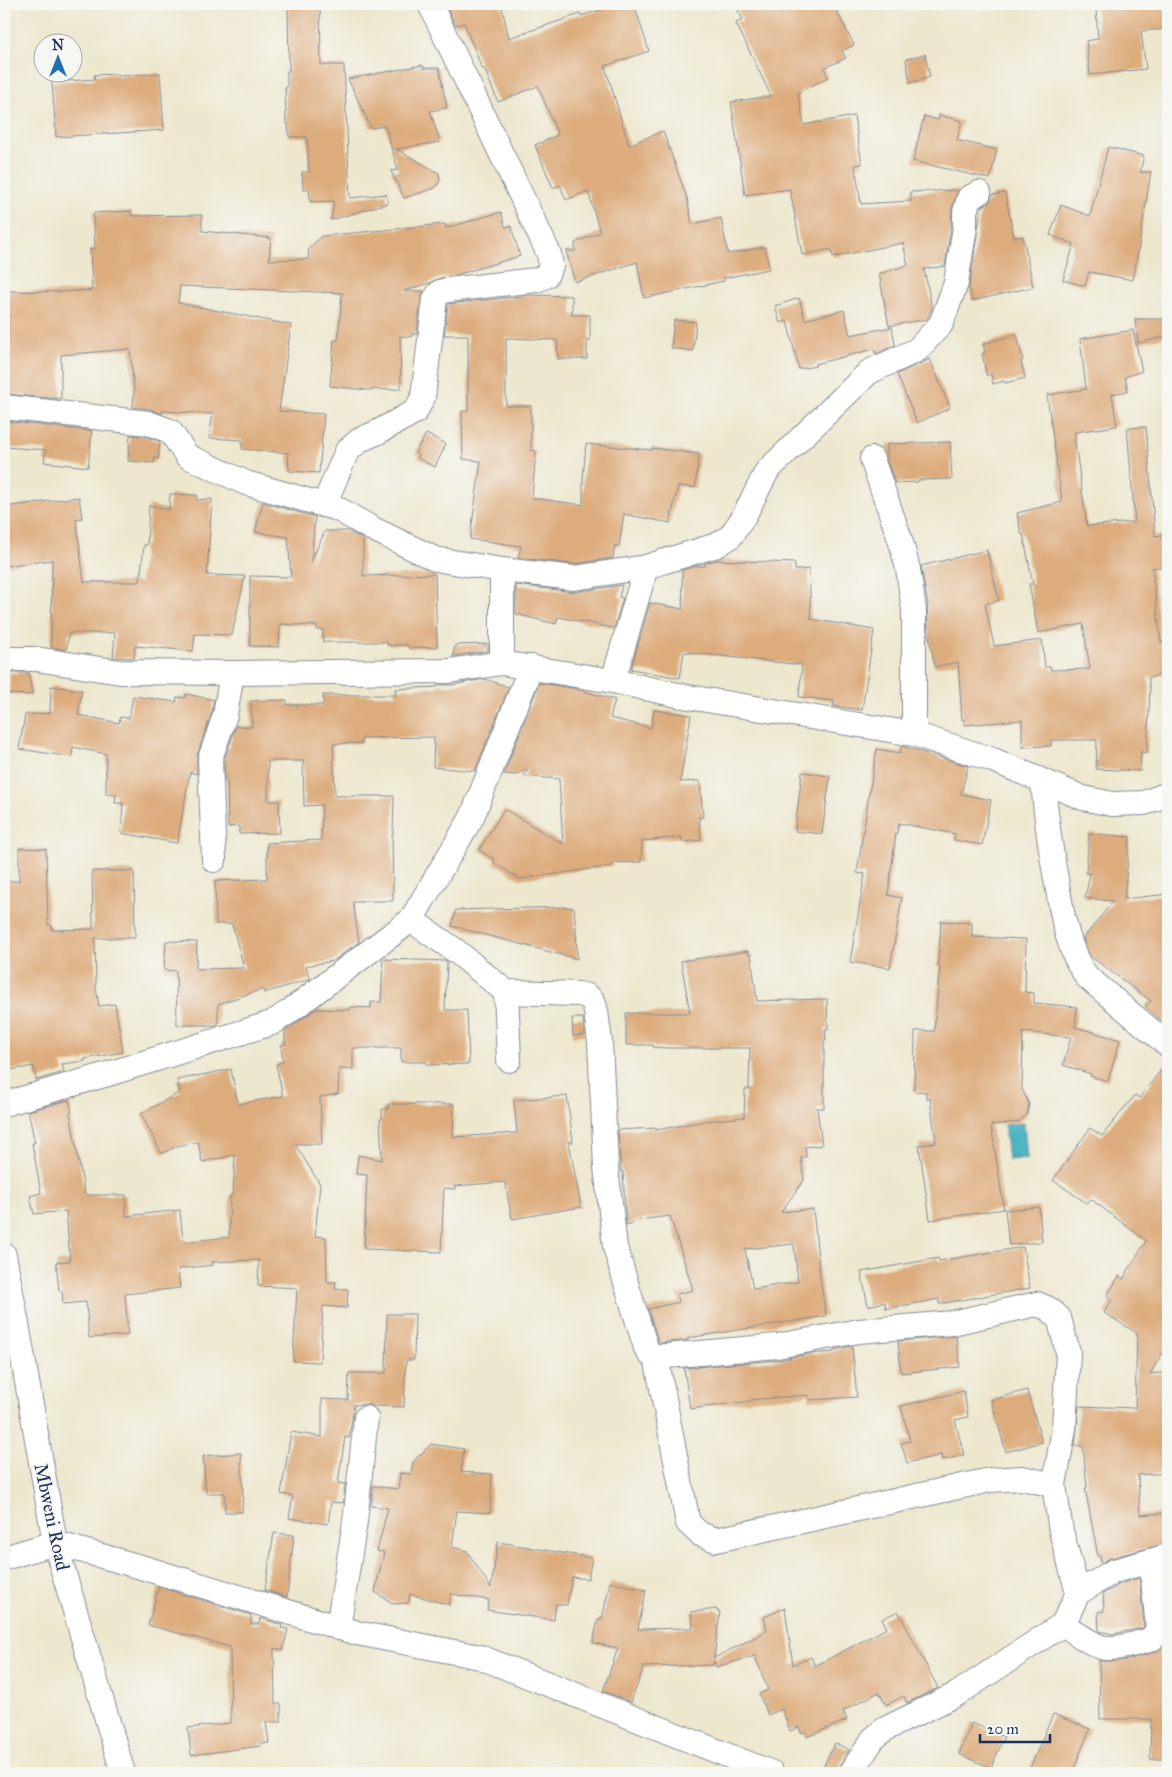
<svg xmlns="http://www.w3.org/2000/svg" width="1172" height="1777" font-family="'IM FELL Great Primer',serif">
<rect width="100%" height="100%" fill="#f6f6f2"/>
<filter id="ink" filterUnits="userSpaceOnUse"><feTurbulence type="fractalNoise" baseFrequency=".02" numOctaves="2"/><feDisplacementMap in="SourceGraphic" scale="10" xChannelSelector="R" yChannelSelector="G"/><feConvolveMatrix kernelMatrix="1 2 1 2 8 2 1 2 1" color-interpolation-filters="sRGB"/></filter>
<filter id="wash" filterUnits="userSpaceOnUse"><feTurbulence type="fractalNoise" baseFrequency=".0096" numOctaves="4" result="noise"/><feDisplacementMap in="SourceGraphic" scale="20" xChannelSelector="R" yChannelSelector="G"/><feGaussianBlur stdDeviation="1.12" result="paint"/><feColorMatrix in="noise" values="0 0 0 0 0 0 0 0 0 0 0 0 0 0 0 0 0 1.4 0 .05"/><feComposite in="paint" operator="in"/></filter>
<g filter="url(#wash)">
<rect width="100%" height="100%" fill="#ede7ce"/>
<path fill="#44b3bf" stroke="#30718e" d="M 1024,1123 L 1027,1158 L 1008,1160 L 1004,1125 Z"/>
<g id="blocks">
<g fill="#ddac7d" fill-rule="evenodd">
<path d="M 288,4 L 320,4 L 321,65 L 344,65 L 350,198 L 386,194 L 388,203 L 331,220 L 334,201 L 310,202 L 309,190 L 303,190 L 302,172 L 309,172 L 307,137 L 289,137 L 288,123 L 286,123 L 285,88 L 287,88 L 287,71 L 289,71 Z"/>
<path d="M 445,4 L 501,4 L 509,38 L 580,14 L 581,16 L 620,4 L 634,4 L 649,51 L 605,66 L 629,145 L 663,131 L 687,198 L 692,224 L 721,218 L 728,254 L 765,247 L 769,269 L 724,278 L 724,281 L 644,298 L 637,262 L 575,282 L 566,251 L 575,251 L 575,243 L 600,232 L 588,191 L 566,200 L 560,185 L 553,188 L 535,145 L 558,135 L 538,86 L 498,102 L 484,68 L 482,69 L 464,23 L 455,25 Z"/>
<path d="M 735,4 L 833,4 L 854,45 L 842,51 L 846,58 L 824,68 L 828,77 L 798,93 L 804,125 L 854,116 L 862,164 L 855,165 L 861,204 L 911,201 L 910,192 L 958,190 L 952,208 L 951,226 L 945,266 L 924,269 L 932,308 L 927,319 L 889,326 L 879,274 L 908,265 L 903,243 L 833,257 L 831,249 L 802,255 L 790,189 L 745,195 L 731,102 L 771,96 L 736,23 L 743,20 Z"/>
<path d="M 1142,4 L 1168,4 L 1168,29 L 1141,31 L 1146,69 L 1090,75 L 1086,41 L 1098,39 L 1096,8 Z"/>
<path d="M 925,54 L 930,77 L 910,83 L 906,59 Z"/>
<path d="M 423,65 L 423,68 L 439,68 L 447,108 L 430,111 L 440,142 L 396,149 L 439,173 L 440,180 L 435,188 L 404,198 L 391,171 L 398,170 L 385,126 L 371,128 L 348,79 Z"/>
<path d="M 160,73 L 164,130 L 56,137 L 52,82 L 95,79 L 94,75 L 116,74 L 117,76 Z"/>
<path d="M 939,115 L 962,121 L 957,140 L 997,150 L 990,179 L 913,161 L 924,116 L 938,120 Z"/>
<path d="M 1108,147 L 1144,156 L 1140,172 L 1151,172 L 1138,252 L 1133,280 L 1089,272 L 1085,286 L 1063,280 L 1074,244 L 1050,235 L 1061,205 L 1090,216 Z"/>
<path d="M 1005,193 L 1014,237 L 1023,236 L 1033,287 L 972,301 L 969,287 L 981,208 L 990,201 L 992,195 Z"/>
<path d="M 131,211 L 132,216 L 202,215 L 202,231 L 271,238 L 269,260 L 308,259 L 309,248 L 322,236 L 445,224 L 446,228 L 501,212 L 505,227 L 511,226 L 520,256 L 456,275 L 437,279 L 430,283 L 404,291 L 424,291 L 421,297 L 417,334 L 412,334 L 412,337 L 400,336 L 401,389 L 367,390 L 330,386 L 334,340 L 338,340 L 342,293 L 180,286 L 178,303 L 291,325 L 279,411 L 324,414 L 319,473 L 289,471 L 288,453 L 242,449 L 242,440 L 209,438 L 213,414 L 162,411 L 162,414 L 150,409 L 133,407 L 134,390 L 130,349 L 61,355 L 61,399 L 4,394 L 4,346 L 8,346 L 9,291 L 61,292 L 92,290 L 90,249 L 95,249 L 93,213 Z"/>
<path d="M 530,295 L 572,296 L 572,315 L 590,315 L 590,341 L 587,341 L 587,359 L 558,359 L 557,340 L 506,338 L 506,406 L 531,406 L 531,450 L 536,451 L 532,498 L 583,505 L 583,479 L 586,444 L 652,450 L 652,448 L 699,454 L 695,488 L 678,486 L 670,523 L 624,514 L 619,546 L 615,545 L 613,558 L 574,564 L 518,558 L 521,546 L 470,539 L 481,461 L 463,459 L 462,411 L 468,411 L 468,335 L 444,335 L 448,304 Z"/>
<path d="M 799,298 L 805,320 L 844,310 L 850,335 L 892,327 L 895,345 L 876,354 L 874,349 L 815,364 L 816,366 L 799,369 L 787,321 L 780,323 L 775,306 Z"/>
<path d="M 1135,319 L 1168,319 L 1168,336 L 1138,343 Z"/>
<path d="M 674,320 L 696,322 L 693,351 L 671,348 Z"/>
<path d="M 1133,330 L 1142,371 L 1125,377 L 1128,391 L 1112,394 L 1117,426 L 1075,432 L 1075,442 L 1087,526 L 1135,522 L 1127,428 L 1146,427 L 1155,536 L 1168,534 L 1168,566 L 1152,568 L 1161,643 L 1168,641 L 1168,673 L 1148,678 L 1150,689 L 1147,753 L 1141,752 L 1140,771 L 1096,769 L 1097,740 L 1051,740 L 1051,746 L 1022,747 L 1022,720 L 965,725 L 965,719 L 962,720 L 958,662 L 935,667 L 928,631 L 927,605 L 928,605 L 921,566 L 987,550 L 999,601 L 985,604 L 994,646 L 1042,640 L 1045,667 L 1051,667 L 1051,670 L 1090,669 L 1083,624 L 1038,633 L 1029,584 L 1033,584 L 1023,534 L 1021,534 L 1017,513 L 1062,502 L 1047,395 L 1086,389 L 1080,339 Z"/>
<path d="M 1017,334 L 1023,360 L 1021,361 L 1025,378 L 1005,383 L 1004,381 L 993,384 L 991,374 L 987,376 L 982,354 L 985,353 L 983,344 Z"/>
<path d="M 930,359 L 950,408 L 917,423 L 897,374 Z"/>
<path d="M 4,421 L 92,431 L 88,467 L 44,462 L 46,450 L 4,447 Z"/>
<path d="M 426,434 L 446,444 L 435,467 L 417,458 L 419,455 L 415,453 Z"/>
<path d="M 130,435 L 145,436 L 160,442 L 158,459 L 155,458 L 154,463 L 128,461 Z"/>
<path d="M 950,442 L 952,479 L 918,480 L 918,482 L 895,483 L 887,461 L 887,444 Z"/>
<path d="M 170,494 L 197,495 L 197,500 L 212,499 L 207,575 L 245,576 L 232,635 L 195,634 L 193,651 L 135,646 L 134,658 L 113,657 L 115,633 L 69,633 L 66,650 L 51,647 L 52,560 L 4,566 L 4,507 L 79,497 L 82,518 L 76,519 L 84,582 L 140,582 L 144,545 L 147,545 L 149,505 L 169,510 Z"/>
<path d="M 263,502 L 315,517 L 311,562 L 325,531 L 348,531 L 363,539 L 363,576 L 435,574 L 437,647 L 408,648 L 408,645 L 387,645 L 387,642 L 323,642 L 323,630 L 317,630 L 317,626 L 280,624 L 279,647 L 250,646 L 250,576 L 291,577 L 288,537 L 255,532 Z"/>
<path d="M 716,560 L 795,563 L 795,570 L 809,569 L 811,619 L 874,630 L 862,710 L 833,706 L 834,701 L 799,697 L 802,665 L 684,652 L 680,678 L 631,669 L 650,603 L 683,609 L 682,570 L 696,566 L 705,566 L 705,563 Z"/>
<path d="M 516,585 L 573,592 L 622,585 L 619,597 L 623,598 L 614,628 L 558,617 L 556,624 L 516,614 Z"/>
<path d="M 488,644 L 488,651 L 453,656 L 455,645 Z"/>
<path d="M 10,673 L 29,673 L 32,695 L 9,694 Z"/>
<path d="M 485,679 L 509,687 L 475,771 L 433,767 L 434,737 L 362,738 L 362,743 L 333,744 L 335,796 L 394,796 L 393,835 L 392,835 L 393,901 L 362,901 L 362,902 L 353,902 L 359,942 L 333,961 L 306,966 L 310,979 L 264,993 L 263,989 L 218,1004 L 218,1025 L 177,1025 L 176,971 L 164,970 L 166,941 L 197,942 L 196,969 L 244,968 L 232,924 L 216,924 L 215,881 L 267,879 L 267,843 L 321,840 L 322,805 L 304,806 L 303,761 L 268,761 L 268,801 L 279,801 L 280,833 L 239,834 L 239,826 L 228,827 L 227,781 L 225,780 L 224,761 L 236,726 L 252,727 L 251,701 L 287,700 L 287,705 L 323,705 L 323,695 L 396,695 L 395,689 L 437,687 L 437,685 L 451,685 Z"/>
<path d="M 539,683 L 573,688 L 615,700 L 610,718 L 651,728 L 654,710 L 691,715 L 680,782 L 700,781 L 703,817 L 699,817 L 701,840 L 682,842 L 682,837 L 642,841 L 641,862 L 612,863 L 612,866 L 520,879 L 494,863 L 495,860 L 479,850 L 504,809 L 563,844 L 559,779 L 524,776 L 528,769 L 516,775 L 504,774 Z"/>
<path d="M 51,686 L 82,690 L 78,715 L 119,723 L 120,717 L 129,718 L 133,696 L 176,702 L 177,697 L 185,698 L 186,694 L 214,700 L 212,712 L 197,755 L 197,774 L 190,772 L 177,843 L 121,833 L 123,803 L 115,803 L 116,794 L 106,794 L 106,754 L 73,747 L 72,757 L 19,749 L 25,715 L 50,713 Z"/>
<path d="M 902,746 L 968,766 L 961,794 L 991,800 L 982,845 L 954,840 L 955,834 L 899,823 L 897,833 L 896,833 L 888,895 L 902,898 L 890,968 L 850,962 L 865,874 L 857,873 L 870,788 L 877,749 L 900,753 Z"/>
<path d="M 802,772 L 830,776 L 822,834 L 795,831 Z"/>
<path d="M 1089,833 L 1130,837 L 1124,899 L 1168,894 L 1168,1027 L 1145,1006 L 1151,1001 L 1090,956 L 1084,942 L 1083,939 L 1113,901 L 1085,898 L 1090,874 L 1086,873 Z"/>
<path d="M 19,848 L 46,849 L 48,925 L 51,925 L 52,930 L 93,929 L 92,871 L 134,871 L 135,938 L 95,938 L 96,987 L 99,1006 L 115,1004 L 123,1052 L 85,1059 L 85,1061 L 62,1064 L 64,1072 L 36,1080 L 34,1066 L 4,1071 L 4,881 L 19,881 Z"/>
<path d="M 566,907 L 574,908 L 576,929 L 577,959 L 452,926 L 456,910 Z"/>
<path d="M 941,921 L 972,923 L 972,937 L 1026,939 L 1025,992 L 1034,993 L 1034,1003 L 1077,1007 L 1075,1027 L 1120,1040 L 1108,1081 L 1090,1076 L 1091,1074 L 1063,1065 L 1071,1037 L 1023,1032 L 1022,1089 L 1029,1104 L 1027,1114 L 1019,1122 L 991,1125 L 1004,1209 L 930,1220 L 919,1145 L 936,1143 L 930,1098 L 926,1098 L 926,1092 L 914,1091 L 915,1031 L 934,1031 L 940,966 L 938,966 Z"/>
<path d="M 748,951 L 748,954 L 751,954 L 757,1001 L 827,999 L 828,1029 L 825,1029 L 826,1040 L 824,1040 L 824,1108 L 817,1108 L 822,1145 L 805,1147 L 806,1157 L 801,1157 L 804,1180 L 781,1212 L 813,1209 L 820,1278 L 826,1316 L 688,1338 L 688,1340 L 659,1343 L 648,1309 L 679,1302 L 677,1294 L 693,1290 L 670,1216 L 638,1220 L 637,1221 L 626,1225 L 623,1172 L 621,1172 L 618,1130 L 656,1128 L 656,1130 L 705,1121 L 744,1117 L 745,1089 L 749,1089 L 750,1048 L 667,1048 L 653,1047 L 653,1045 L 626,1045 L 626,1013 L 690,1013 L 681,961 ZM 794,1244 L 798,1282 L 753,1289 L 745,1249 Z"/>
<path d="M 383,959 L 447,961 L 445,1010 L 467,1010 L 469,1064 L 427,1065 L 427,1062 L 401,1062 L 401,1048 L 353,1048 L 353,1069 L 339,1069 L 338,1094 L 320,1097 L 322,1144 L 295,1144 L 320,1184 L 315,1236 L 326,1237 L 327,1282 L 336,1282 L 335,1289 L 348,1289 L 347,1308 L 323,1306 L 320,1362 L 293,1361 L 297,1288 L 258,1286 L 259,1260 L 212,1262 L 213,1265 L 178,1269 L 180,1288 L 125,1294 L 128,1335 L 89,1338 L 86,1302 L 63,1304 L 62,1291 L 59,1291 L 56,1262 L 70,1261 L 66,1211 L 34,1214 L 30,1196 L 41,1193 L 32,1143 L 35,1143 L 28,1111 L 69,1100 L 72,1112 L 70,1113 L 85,1195 L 126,1195 L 126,1216 L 180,1210 L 183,1242 L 229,1237 L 230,1195 L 233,1195 L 235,1155 L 202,1162 L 198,1142 L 177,1146 L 162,1154 L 141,1114 L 180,1092 L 177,1080 L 231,1069 L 238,1104 L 283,1096 L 276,1064 L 283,1062 L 281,1045 L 285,1044 L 285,1031 L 316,1009 L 350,1010 L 351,1007 L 371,1008 L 371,1002 L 381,1002 Z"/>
<path d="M 572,1018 L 583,1018 L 585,1035 L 573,1036 Z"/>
<path d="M 1168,1061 L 1168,1344 L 1150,1374 L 1168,1372 L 1168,1473 L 1138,1475 L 1140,1515 L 1168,1513 L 1168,1543 L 1110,1558 L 1101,1563 L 1100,1556 L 1098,1556 L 1085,1488 L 1087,1488 L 1083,1446 L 1075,1446 L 1079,1406 L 1135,1408 L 1137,1333 L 1104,1313 L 1112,1299 L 1107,1296 L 1119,1276 L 1123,1279 L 1146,1241 L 1091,1199 L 1088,1204 L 1053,1180 L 1090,1128 L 1102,1136 L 1135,1095 L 1139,1098 Z"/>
<path d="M 567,1096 L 573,1142 L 569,1142 L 581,1207 L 512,1219 L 505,1182 L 455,1186 L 455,1189 L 444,1188 L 441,1252 L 364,1249 L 367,1175 L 356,1174 L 358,1155 L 382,1160 L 380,1119 L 382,1119 L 382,1109 L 388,1109 L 388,1104 L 454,1104 L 453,1137 L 517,1133 L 514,1100 Z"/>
<path d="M 1039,1207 L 1042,1242 L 1009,1245 L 1005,1210 Z"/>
<path d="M 1023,1247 L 1030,1288 L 939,1304 L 939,1299 L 886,1309 L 885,1302 L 868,1306 L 861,1272 L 938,1258 L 939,1261 Z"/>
<path d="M 387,1314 L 415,1314 L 414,1360 L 406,1360 L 404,1407 L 373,1406 L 367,1404 L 354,1405 L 349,1438 L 345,1437 L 338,1483 L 345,1484 L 343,1503 L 331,1502 L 328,1524 L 289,1518 L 293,1496 L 281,1494 L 291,1432 L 322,1437 L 322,1399 L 348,1400 L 349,1373 L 386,1373 Z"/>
<path d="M 956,1336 L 960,1367 L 901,1373 L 898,1341 Z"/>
<path d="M 852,1346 L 857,1397 L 809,1400 L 809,1395 L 750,1400 L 750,1401 L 690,1409 L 684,1368 L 778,1360 L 808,1354 L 834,1352 L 834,1350 Z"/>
<path d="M 1027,1390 L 1042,1442 L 1006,1452 L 991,1400 Z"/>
<path d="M 964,1391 L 968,1417 L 955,1420 L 964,1455 L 942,1460 L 941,1455 L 907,1463 L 901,1443 L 910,1441 L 901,1406 Z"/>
<path d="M 431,1444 L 464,1449 L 461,1472 L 492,1474 L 490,1513 L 457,1511 L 452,1547 L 467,1551 L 491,1588 L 498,1542 L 592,1558 L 588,1579 L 572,1577 L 567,1605 L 556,1604 L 554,1620 L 487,1610 L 489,1600 L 451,1594 L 449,1605 L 410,1594 L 408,1603 L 394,1604 L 375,1592 L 384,1552 L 377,1551 L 388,1508 L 371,1506 L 373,1486 L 398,1489 L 400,1473 L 411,1474 L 413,1462 Z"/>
<path d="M 241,1453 L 243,1493 L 242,1512 L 225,1512 L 225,1493 L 206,1493 L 203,1456 Z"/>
<path d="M 274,1533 L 294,1535 L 287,1597 L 265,1590 Z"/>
<path d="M 1139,1578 L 1144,1625 L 1143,1628 L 1112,1634 L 1099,1631 L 1098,1612 L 1104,1611 L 1103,1594 L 1120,1584 Z"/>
<path d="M 610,1582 L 646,1590 L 638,1629 L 693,1628 L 691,1612 L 717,1609 L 717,1611 L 720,1612 L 714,1658 L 767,1631 L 764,1617 L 785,1608 L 793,1665 L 811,1657 L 815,1666 L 887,1628 L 882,1619 L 898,1611 L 938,1688 L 907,1703 L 904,1696 L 886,1705 L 879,1692 L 843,1711 L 847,1720 L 807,1737 L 805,1732 L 801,1733 L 799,1727 L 790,1731 L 782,1709 L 768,1715 L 759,1694 L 768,1690 L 755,1656 L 716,1667 L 714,1661 L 713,1665 L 644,1667 L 631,1702 L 603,1691 L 618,1648 L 593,1643 L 598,1619 L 602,1619 Z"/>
<path d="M 159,1587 L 251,1615 L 251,1624 L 259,1624 L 260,1618 L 282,1625 L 281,1628 L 288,1629 L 283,1650 L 274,1648 L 275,1704 L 281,1704 L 281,1722 L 266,1722 L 269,1743 L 260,1744 L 261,1746 L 191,1755 L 188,1728 L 231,1723 L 230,1647 L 148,1625 Z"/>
<path d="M 1168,1638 L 1168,1759 L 1150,1759 L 1151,1719 L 1100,1719 L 1099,1661 L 1122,1661 L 1156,1652 L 1164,1646 Z"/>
<path d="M 1053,1714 L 1090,1729 L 1072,1773 L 1028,1773 Z"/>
<path d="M 972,1723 L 1004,1737 L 991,1768 L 959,1754 Z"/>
<path d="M 835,1743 L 849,1750 L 839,1766 L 837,1773 L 820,1773 Z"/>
</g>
</g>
</g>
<g filter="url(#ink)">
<use href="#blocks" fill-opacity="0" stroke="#848b96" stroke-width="1"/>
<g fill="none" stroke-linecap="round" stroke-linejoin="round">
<g stroke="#848b96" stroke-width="26">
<g id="minor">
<path d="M 4,407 L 148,423 L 170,431 L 187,456 L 246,483 L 338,509 L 371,528 L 435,559 L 502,570 L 574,578 L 646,567 L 717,545 L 730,537 L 743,518 L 767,471 L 869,372 L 917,350 L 941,324 L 956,283 L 965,227 L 965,212 L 969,198 L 979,193"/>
<path d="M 872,459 L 900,539 L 908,569 L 914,610 L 914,734"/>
<path d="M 324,505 L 347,451 L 360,440 L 378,432 L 416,411 L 423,397 L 435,299 L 440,292 L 448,290 L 536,280 L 546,276 L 551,266 L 549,254 L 430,4"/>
<path d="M 502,570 L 502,663"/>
<path d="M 4,659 L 36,659 L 120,672 L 232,673 L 449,671 L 502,663 L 613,681 L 682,696 L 914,734 L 993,760 L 1083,798 L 1112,804 L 1144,803 L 1168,794"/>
<path d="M 613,681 L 646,567"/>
<path d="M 1043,782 C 1046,818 1051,854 1058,890 C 1063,920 1069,952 1087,977 L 1168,1045"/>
<path d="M 214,860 L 210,759 L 225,715 L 232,673"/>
<path d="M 411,920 L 456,951 L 506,992 L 579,994 L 587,996 L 593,1001 L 596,1011 L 600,1042 L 606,1167 L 615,1247 L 646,1348 L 650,1354 L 656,1357 L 777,1346 L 859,1331 L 952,1323 L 1037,1304 L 1049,1309 L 1059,1318 L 1068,1352 L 1064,1429 L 1054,1485 L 1061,1531 L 1078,1593"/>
<path d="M 506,992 L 509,1060"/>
<path d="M 4,1104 L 108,1074 L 272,1023 L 290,1011 L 411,920 L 472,817 L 531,667"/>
<path d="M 4,1255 L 17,1324 L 55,1543 L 123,1773"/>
<path d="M 656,1357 L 688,1523 L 700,1534 L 716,1540 L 990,1480 L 1022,1478 L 1054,1485"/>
<path d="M 4,1558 L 55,1543 L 141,1567 L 357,1633 L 480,1657 L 772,1773"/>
<path d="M 1063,1624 C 1075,1632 1087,1642 1101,1647 C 1114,1651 1139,1643 1152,1639 L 1158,1628 L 1151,1561"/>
<path d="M 338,1628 L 355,1522 L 366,1418"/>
<path d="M 851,1773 L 873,1739 L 885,1729 L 957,1694 L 1063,1624 L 1078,1593 L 1114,1571 L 1168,1556"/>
</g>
</g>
<use href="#minor" stroke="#fff" stroke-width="24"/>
</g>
</g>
<g text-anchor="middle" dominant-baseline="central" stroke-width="4" stroke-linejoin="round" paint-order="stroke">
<g font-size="19" fill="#1b2f5e" stroke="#f6f6f2">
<text transform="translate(52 1517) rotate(78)">Mbweni Road</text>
</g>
</g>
<rect width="1172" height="1777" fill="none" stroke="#f6f6f2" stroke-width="20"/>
<g transform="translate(58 58)"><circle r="24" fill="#f6f6f2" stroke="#9ea6b7"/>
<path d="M0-4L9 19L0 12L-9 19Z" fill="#1f6fb2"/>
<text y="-8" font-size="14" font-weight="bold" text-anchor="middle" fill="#1b2f5e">N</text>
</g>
<path d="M980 1734v8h70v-8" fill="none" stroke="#1b2f5e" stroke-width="2.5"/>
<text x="987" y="1734" font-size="15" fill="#1b2f5e" stroke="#f6f6f2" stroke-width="4" paint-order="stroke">20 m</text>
</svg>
